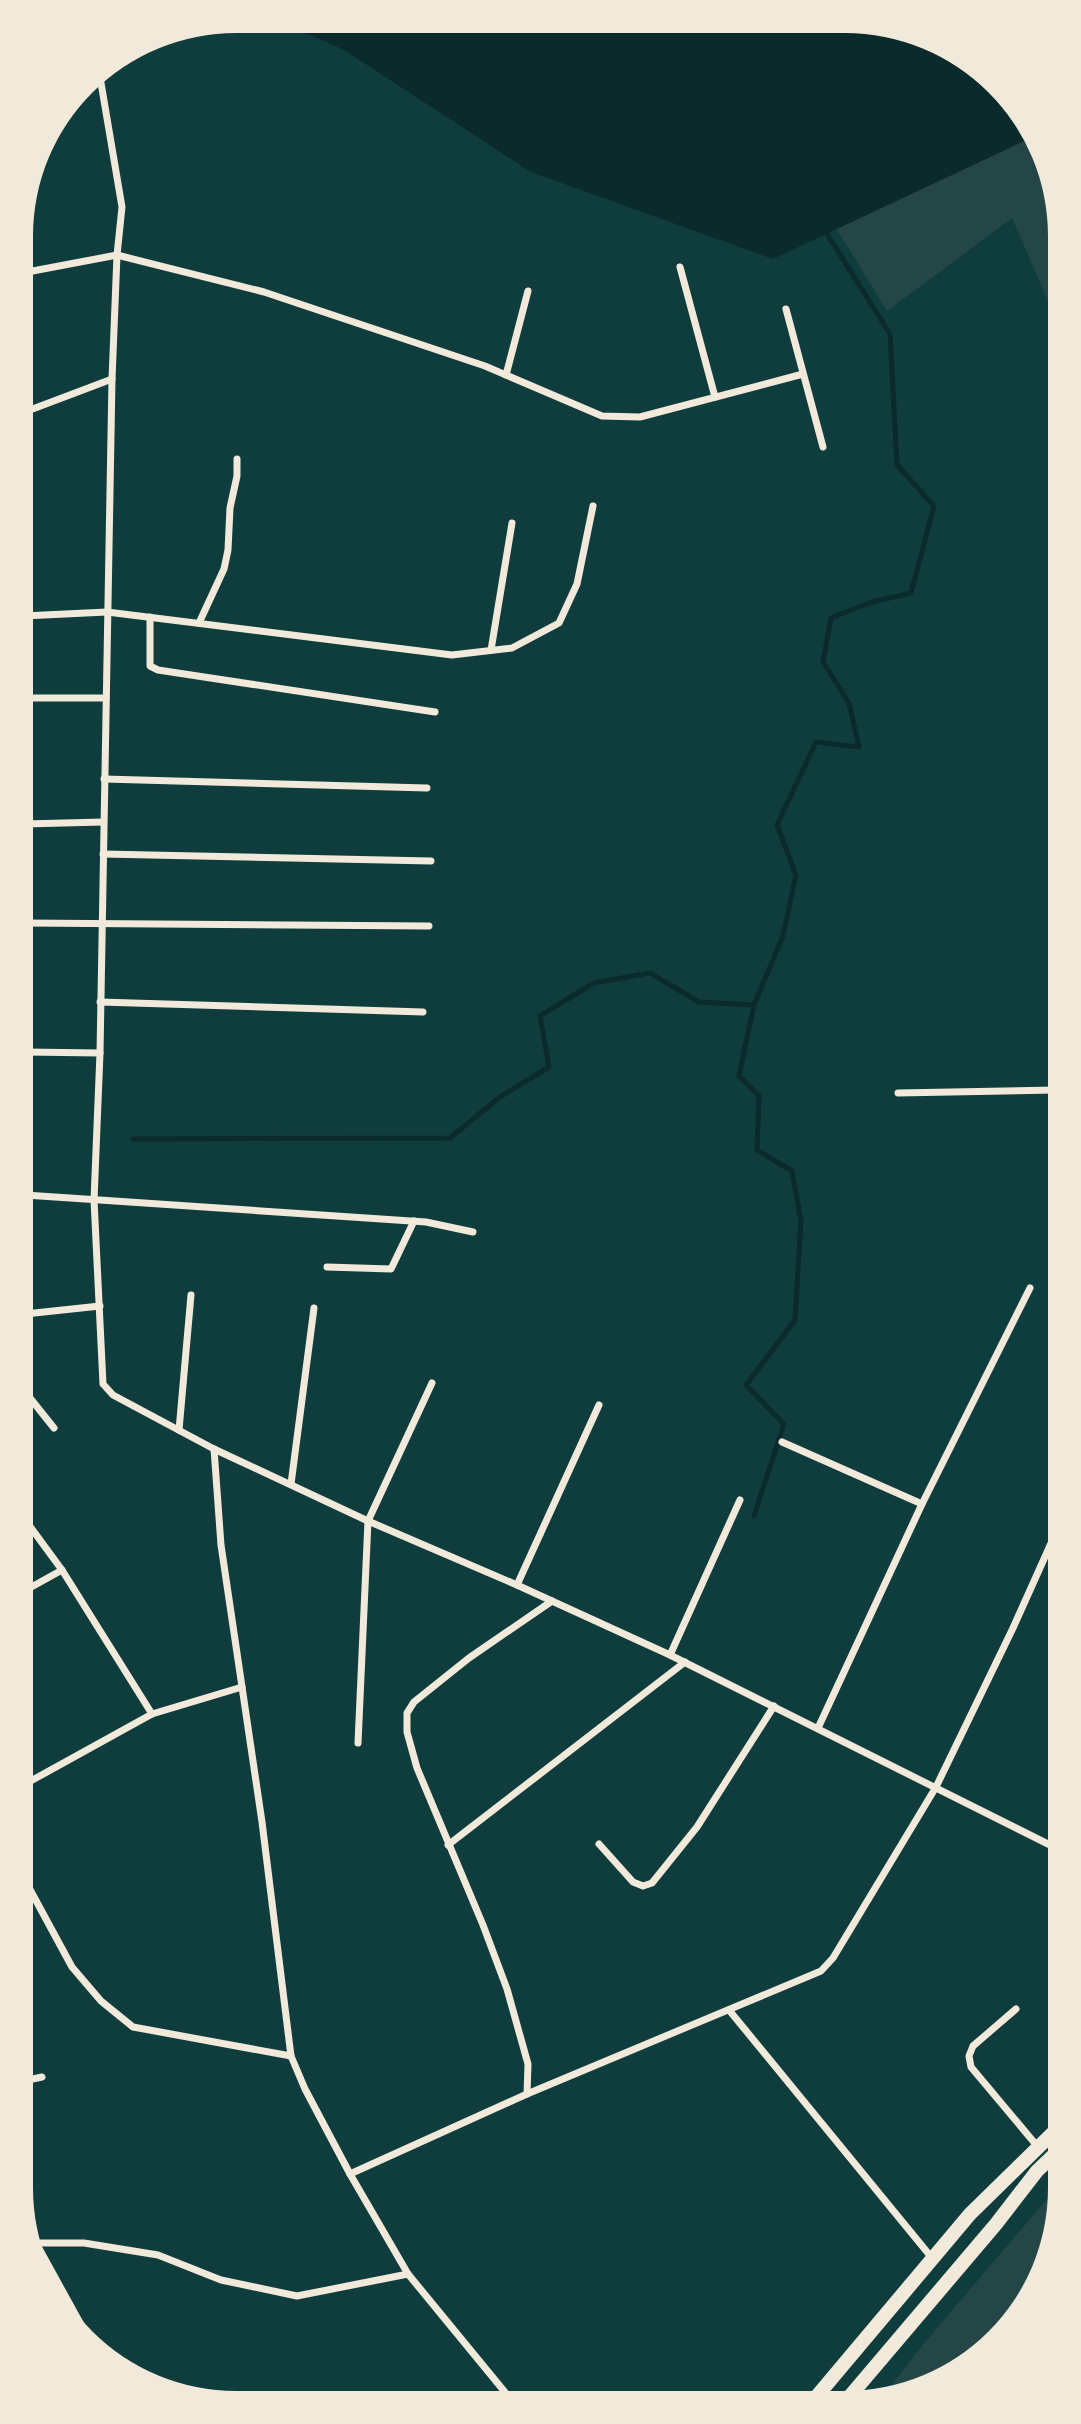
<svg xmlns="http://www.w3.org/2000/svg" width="1081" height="2424" font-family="Raleway,sans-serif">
<rect width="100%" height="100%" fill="#0f3d3e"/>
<g fill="#244646">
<path d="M 1024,117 L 1053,180 L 1053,312 L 1012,218 L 887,311 L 830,218 Z"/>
<path d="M 1059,2185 L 1060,2202 L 1044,2270 L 1015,2319 L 965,2367 L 901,2396 L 883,2396 L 926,2341 Z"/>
</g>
<path fill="#0a2a2b" d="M 280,21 L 886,25 L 987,75 L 1024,117 L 1033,137 L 773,259 L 531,172 L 344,50 Z"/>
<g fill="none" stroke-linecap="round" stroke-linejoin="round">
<g stroke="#0a2a2b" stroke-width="5">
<path d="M 754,1005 L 739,1076 L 759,1096 L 757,1150 L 792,1171 L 801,1221 L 795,1320 L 746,1385 L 784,1424 L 754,1516"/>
<path d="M 133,1139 L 450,1138 L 500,1097 L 549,1067 L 540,1016 L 594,983 L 650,973 L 699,1002 L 754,1005 L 783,936 L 796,875 L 777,825 L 816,742 L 859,747 L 849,703 L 823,662 L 831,618 L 872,602 L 911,593 L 934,506 L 897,465 L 890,334 L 824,229"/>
</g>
<g stroke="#f1e9da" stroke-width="7">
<path d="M 99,71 L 122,207 L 117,255 L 112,379 L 100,1053 L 94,1200 L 103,1384 L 113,1395 L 214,1449 L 368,1521 L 517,1585 L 670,1655 L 1058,1849"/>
<path d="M 680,267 L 715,397"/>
<path d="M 22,273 L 117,255 L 264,292 L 485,366 L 602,416 L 640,417 L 803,374"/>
<path d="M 786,309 L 823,447"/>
<path d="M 506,375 L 528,291"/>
<path d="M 22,413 L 112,379"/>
<path d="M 23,616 L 107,612 L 452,655 L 512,648 L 559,623 L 577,584 L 593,506"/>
<path d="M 150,617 L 150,666 L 158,670 L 435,712"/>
<path d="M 199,623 L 224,569 L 228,550 L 230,508 L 237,476 L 237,459"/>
<path d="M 491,650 L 512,523"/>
<path d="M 23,698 L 106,698"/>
<path d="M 104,779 L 427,788"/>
<path d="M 24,824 L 103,822"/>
<path d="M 103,854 L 431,861"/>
<path d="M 24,923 L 429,926"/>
<path d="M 100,1002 L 423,1012"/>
<path d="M 24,1052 L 100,1053"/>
<path d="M 898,1093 L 1056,1090"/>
<path d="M 25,1195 L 426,1222 L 473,1232"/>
<path d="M 327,1267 L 391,1269 L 414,1221"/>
<path d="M 25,1314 L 100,1306"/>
<path d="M 26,1393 L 54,1428"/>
<path d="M 179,1430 L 191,1295"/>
<path d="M 782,1442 L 922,1504"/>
<path d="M 214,1449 L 221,1545 L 262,1822 L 291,2056 L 305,2089 L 350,2174 L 408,2274 L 509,2397"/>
<path d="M 291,1484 L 314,1308"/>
<path d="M 26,1521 L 62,1570 L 152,1714"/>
<path d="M 517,1585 L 599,1405"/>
<path d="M 26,1590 L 62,1570"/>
<path d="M 670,1655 L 740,1500"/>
<path d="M 818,1728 L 922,1504 L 1030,1288"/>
<path d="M 358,1743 L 368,1521 L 432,1383"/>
<path d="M 27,1783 L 152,1714 L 242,1687"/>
<path d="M 599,1844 L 633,1882 L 643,1886 L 652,1883 L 697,1827 L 774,1706"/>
<path d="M 448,1845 L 685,1662"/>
<path d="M 27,1884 L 72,1967 L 101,2001 L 133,2027 L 291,2056"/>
<path d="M 1016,2009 L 973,2046 L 969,2056 L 971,2067 L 1038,2147"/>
<path d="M 729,2010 L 932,2258"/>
<path d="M 28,2080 L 42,2077"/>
<path d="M 527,2094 L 528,2064 L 507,1989 L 483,1925 L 417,1768 L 407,1732 L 407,1713 L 414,1702 L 469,1658 L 552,1601"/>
<path d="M 350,2174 L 527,2094 L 821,1971 L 833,1958 L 936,1787 L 1013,1628 L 1057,1530"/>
<path d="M 28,2243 L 84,2243 L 158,2255 L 221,2280 L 297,2296 L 408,2274"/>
<path d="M 36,2243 L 95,2350"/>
</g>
<g stroke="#f1e9da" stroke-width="14">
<path d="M 817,2396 L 970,2214 L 1059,2127"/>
<path d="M 850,2396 L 996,2224 L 1037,2171 L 1059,2150"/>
</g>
</g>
<path d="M0 0H1081V2424H0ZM236 33H845A203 203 0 0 1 1048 236V2188A203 203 0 0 1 845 2391H236A203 203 0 0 1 33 2188V236A203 203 0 0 1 236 33Z" fill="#f1e9da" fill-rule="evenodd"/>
</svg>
